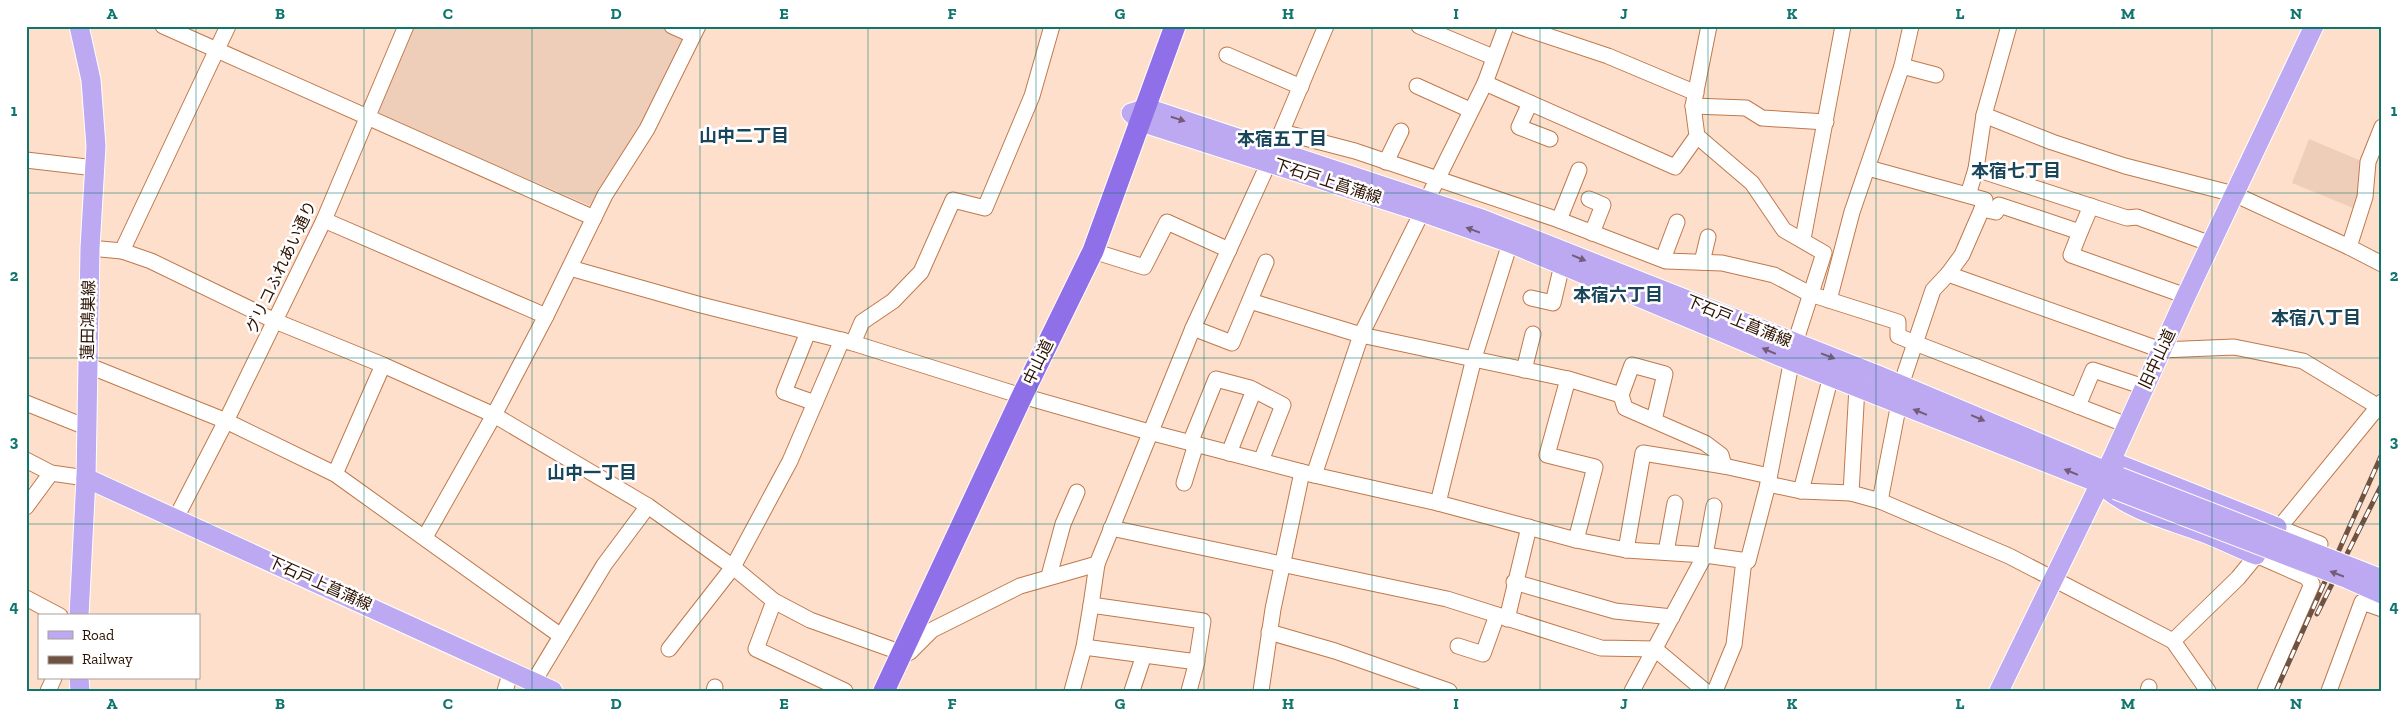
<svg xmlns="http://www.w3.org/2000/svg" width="2408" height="717" font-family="'Zilla Slab','Noto Sans JP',serif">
<rect width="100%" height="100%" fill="#fedfcc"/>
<g fill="#efceb9">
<path d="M 415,26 L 660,26 L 680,35 L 684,41 L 644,123 L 591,206 L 380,116 L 379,109 Z"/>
<path d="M 2309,139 L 2364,162 L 2358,210 L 2292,183 Z"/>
</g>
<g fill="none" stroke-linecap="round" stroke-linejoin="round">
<g stroke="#bf794b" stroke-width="17">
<g id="minor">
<path d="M 163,26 L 594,218"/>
<path d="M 672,26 L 692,35"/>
<path d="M 1419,26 L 1493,57"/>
<path d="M 1518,26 L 1608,56 L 1696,93"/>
<path d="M 2009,26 L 1984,115 L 2052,142 L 2125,166 L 2234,194 L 2349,247 L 2382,264"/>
<path d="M 1227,55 L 1301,87"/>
<path d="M 1902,66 L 1936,75"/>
<path d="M 1485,83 L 1675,167 L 1697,136 L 1693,106 L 1709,26"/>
<path d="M 1417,86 L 1470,110"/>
<path d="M 1530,103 L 1519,127 L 1550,139"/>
<path d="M 1693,106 L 1746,108 L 1762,118 L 1826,122"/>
<path d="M 1282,132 L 1355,151 L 1559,220 L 1666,261 L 1722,263 L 1774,275 L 1810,294 L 1898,322 L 1898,336 L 1915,343 L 2127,425"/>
<path d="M 1278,140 L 1326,26"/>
<path d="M 26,160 L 95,168"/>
<path d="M 1386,162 L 1401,131"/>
<path d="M 1868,168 L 1985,200 L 1982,209 L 1996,212 L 1999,205 L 2080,232 L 2071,255 L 2186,296"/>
<path d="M 1976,169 L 1984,115"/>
<path d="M 1968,195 L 1976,169 L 2127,218 L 2137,217 L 2211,244"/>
<path d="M 1589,199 L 1603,205 L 1592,233"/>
<path d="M 1427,200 L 1485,83 L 1506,26"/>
<path d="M 324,220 L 546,316"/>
<path d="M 1559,220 L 1579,170"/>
<path d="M 2080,232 L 2091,206"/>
<path d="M 1803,239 L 1843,26"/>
<path d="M 2349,247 L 2365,197 L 2368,162 L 2382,127"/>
<path d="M 90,248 L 122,251 L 151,261 L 275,321 L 383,365 L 494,415 L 648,506 L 733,567 L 774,601 L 810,620 L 891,649"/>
<path d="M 122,251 L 228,26"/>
<path d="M 1093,251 L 1144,267 L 1167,222 L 1229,250"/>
<path d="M 1663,259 L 1677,222"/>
<path d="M 1702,262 L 1708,237"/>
<path d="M 570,268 L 701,305 L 853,343 L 1012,393 L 1149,432 L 1314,475 L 1438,503 L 1576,540 L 1626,550 L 1705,555 L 1748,561 L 1768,484 L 1795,343 L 1824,253 L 1784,230 L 1752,183 L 1697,136"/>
<path d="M 1948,274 L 1962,255 L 1982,209"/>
<path d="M 1531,298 L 1553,303 L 1562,265"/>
<path d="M 1829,300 L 1852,212 L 1902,66 L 1911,26"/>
<path d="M 1250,301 L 1361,335 L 1568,379 L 1621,395"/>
<path d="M 1193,328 L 1232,343 L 1266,262"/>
<path d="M 808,332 L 784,392 L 815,403"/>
<path d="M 853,343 L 862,322 L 893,301 L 921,272 L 953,200 L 985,208 L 1032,96 L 1052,26"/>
<path d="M 87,365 L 226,421 L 335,474 L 561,636"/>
<path d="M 1524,370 L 1533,334"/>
<path d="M 1568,379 L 1547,455 L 1595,467 L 1576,540"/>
<path d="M 1901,385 L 1933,290 L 1948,274 L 2161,350 L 2234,347 L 2303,361 L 2377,406"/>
<path d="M 26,403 L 86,427"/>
<path d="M 2078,406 L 2093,370 L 2144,387"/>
<path d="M 1654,420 L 1665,374 L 1632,365 L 1621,395 L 1625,408 L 1705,443 L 1721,455 L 1724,466"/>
<path d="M 1190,443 L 1216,379 L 1250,388 L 1283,405 L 1261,461"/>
<path d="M 1229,453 L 1254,390"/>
<path d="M 26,460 L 51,473 L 86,478"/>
<path d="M 335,474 L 383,365"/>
<path d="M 1314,475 L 1361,335 L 1422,212"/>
<path d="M 1184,483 L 1196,444"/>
<path d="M 1768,484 L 1801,491 L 1851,493 L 1880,501 L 2009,556 L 2173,641 L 2208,691"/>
<path d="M 1801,491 L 1831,376"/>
<path d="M 1851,493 L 1857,387"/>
<path d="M 1880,501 L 1899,403"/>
<path d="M 1438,503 L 1474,358 L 1510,243"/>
<path d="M 26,507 L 51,473"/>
<path d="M 176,518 L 226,421 L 324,220 L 406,26"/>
<path d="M 2277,527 L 2320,544 L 2312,562"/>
<path d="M 1111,528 L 1447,599 L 1601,648 L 1655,649 L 1705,691"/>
<path d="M 425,537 L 494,415 L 546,316 L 605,195 L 647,129 L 698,26"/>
<path d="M 1626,550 L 1643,453 L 1724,466 L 1769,476"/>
<path d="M 1666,552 L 1675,503"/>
<path d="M 2256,555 L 2306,577 L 2312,584 L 2265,691"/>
<path d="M 1049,576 L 1063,524 L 1077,492"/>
<path d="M 1514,582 L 1615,611 L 1672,617"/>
<path d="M 26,598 L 60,616"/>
<path d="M 774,601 L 756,649 L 845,691"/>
<path d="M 1091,605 L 1097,564"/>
<path d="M 1507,619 L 1529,527"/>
<path d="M 1269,632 L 1335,651 L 1449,691"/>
<path d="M 2173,641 L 2238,578 L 2382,402"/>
<path d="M 1458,646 L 1483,654 L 1497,615"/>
<path d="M 1084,647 L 1197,662"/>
<path d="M 669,649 L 733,567 L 790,461 L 842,340"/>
<path d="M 902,656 L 910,652 L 932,630 L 1020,586 L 1097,564 L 1193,328 L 1269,162"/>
<path d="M 534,681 L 604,565 L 648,506"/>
<path d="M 48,691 L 54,678"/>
<path d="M 505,691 L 511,671"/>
<path d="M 714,691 L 715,687"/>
<path d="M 1072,691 L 1084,647 L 1091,605 L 1203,621 L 1196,665 L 1189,691"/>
<path d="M 1132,691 L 1144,655"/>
<path d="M 1261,691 L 1273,609 L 1302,472"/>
<path d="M 1632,691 L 1705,555 L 1714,506"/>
<path d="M 1715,691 L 1734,645 L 1744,560"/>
<path d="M 2148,691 L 2149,687"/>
<path d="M 2329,691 L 2362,602 L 2382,609"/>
</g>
</g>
<g stroke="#fff" stroke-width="21">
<g id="major">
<path d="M 2111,461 L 2277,527"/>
<path d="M 86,478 L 553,691"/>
<path d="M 2105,488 C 2134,512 2167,519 2202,532 C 2221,539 2238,548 2256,555"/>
<path d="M 2116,490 L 1791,361 L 1510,243 L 1422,212 L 1141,122 L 1131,113 L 1147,108 L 1482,219 L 1875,374 L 2120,477"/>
<path d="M 79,616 L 86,478 L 90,248 L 96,146 L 91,80 L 79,26"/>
<path d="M 79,678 L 80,691"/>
<path d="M 1999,691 L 2111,461 L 2186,296 L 2314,26"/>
</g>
</g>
<g stroke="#fff" stroke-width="23">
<path id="highway" d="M 884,691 L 1023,394 L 1093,251 L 1175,26"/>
</g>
<use href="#minor" stroke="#fff" stroke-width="15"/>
<use href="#major" stroke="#bca9f1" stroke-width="19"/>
<use href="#highway" stroke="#9070e8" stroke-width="21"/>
<g stroke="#6f5342" stroke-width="5">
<g id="rail">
<path d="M 2317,614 L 2382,484"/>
<path d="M 2276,691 L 2382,454"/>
</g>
</g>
<use href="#rail" stroke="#fff" stroke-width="3" stroke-dasharray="9" stroke-linecap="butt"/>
<g stroke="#fff" stroke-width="21" stroke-linecap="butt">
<g id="major-bridge">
<path d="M 2120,477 L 2382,579"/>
<path d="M 2116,490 L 2348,579 L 2382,594"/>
</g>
</g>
<use href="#major-bridge" stroke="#bca9f1" stroke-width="19"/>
</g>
<defs><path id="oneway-solid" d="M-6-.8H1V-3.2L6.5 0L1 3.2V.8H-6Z" transform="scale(1.25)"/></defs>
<g fill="#745c78">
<use href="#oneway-solid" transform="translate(1178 119) rotate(18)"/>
<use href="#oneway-solid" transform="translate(1473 230) rotate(-160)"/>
<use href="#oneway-solid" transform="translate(1579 258) rotate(22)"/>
<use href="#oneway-solid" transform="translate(1769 351) rotate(-157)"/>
<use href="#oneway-solid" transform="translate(1828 356) rotate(21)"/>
<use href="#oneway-solid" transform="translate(1920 412) rotate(-158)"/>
<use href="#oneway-solid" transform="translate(1978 418) rotate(23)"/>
<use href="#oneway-solid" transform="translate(2071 472) rotate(-158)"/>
<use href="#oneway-solid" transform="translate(2337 574) rotate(-159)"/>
</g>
<path fill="none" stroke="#0f766e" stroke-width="1" stroke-opacity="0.55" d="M 196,26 L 196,616M 364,26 L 364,691M 532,26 L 532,691M 700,26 L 700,691M 868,26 L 868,691M 1036,26 L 1036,691M 1204,26 L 1204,691M 1372,26 L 1372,691M 1540,26 L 1540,691M 1708,26 L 1708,691M 1876,26 L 1876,691M 2044,26 L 2044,691M 2212,26 L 2212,691M 26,193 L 2382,193M 26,358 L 2382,358M 26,524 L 2382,524M 196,678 L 196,691"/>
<g text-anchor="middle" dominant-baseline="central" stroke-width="5" stroke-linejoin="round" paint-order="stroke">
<g font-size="16" fill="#2b1000" stroke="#fff">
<text transform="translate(1328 181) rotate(18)">下石戸上菖蒲線</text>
<text transform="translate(281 267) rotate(-65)">グリコふれあい通り</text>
<text transform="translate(88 320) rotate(-89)">蓮田鴻巣線</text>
<text transform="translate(1739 321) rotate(22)">下石戸上菖蒲線</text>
<text transform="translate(2157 359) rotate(-65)">旧中山道</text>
<text transform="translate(1038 362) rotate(-64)">中山道</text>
<text transform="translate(320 583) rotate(24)">下石戸上菖蒲線</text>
</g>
<g font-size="18" font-weight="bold" fill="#19455a" stroke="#fff">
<text x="744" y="136">山中二丁目</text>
<text x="1282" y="139">本宿五丁目</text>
<text x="2016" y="171">本宿七丁目</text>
<text x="1618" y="295">本宿六丁目</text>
<text x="2316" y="318">本宿八丁目</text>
<text x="592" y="473">山中一丁目</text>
</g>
</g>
<rect width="2408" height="717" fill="none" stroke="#ffffff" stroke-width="55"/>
<rect x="38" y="614" width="162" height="65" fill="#ffffff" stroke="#aa9f99"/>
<rect x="48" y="631" width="25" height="8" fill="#bca9f1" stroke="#aa9f99"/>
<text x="82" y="640" font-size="15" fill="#2b1000">Road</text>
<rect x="48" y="656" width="25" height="8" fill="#6f5342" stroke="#aa9f99"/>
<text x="82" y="664" font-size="15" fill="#2b1000">Railway</text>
<rect x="28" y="28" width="2352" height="662" fill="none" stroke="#0f766e" stroke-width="2"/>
<g font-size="16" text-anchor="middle" font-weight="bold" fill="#0f766e">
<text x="112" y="19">A</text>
<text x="280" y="19">B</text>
<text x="448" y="19">C</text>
<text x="616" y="19">D</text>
<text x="784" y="19">E</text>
<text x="952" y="19">F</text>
<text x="1120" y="19">G</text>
<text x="1288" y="19">H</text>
<text x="1456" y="19">I</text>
<text x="1624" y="19">J</text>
<text x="1792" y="19">K</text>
<text x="1960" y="19">L</text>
<text x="2128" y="19">M</text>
<text x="2296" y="19">N</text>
<text x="14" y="116">1</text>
<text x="2394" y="116">1</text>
<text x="14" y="281">2</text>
<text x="2394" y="281">2</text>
<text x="14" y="447">3</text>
<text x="2394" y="447">3</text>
<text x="14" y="612">4</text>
<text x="2394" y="612">4</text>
<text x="112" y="709">A</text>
<text x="280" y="709">B</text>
<text x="448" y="709">C</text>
<text x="616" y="709">D</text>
<text x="784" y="709">E</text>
<text x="952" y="709">F</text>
<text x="1120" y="709">G</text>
<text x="1288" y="709">H</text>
<text x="1456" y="709">I</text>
<text x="1624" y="709">J</text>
<text x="1792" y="709">K</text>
<text x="1960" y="709">L</text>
<text x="2128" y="709">M</text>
<text x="2296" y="709">N</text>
</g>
</svg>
